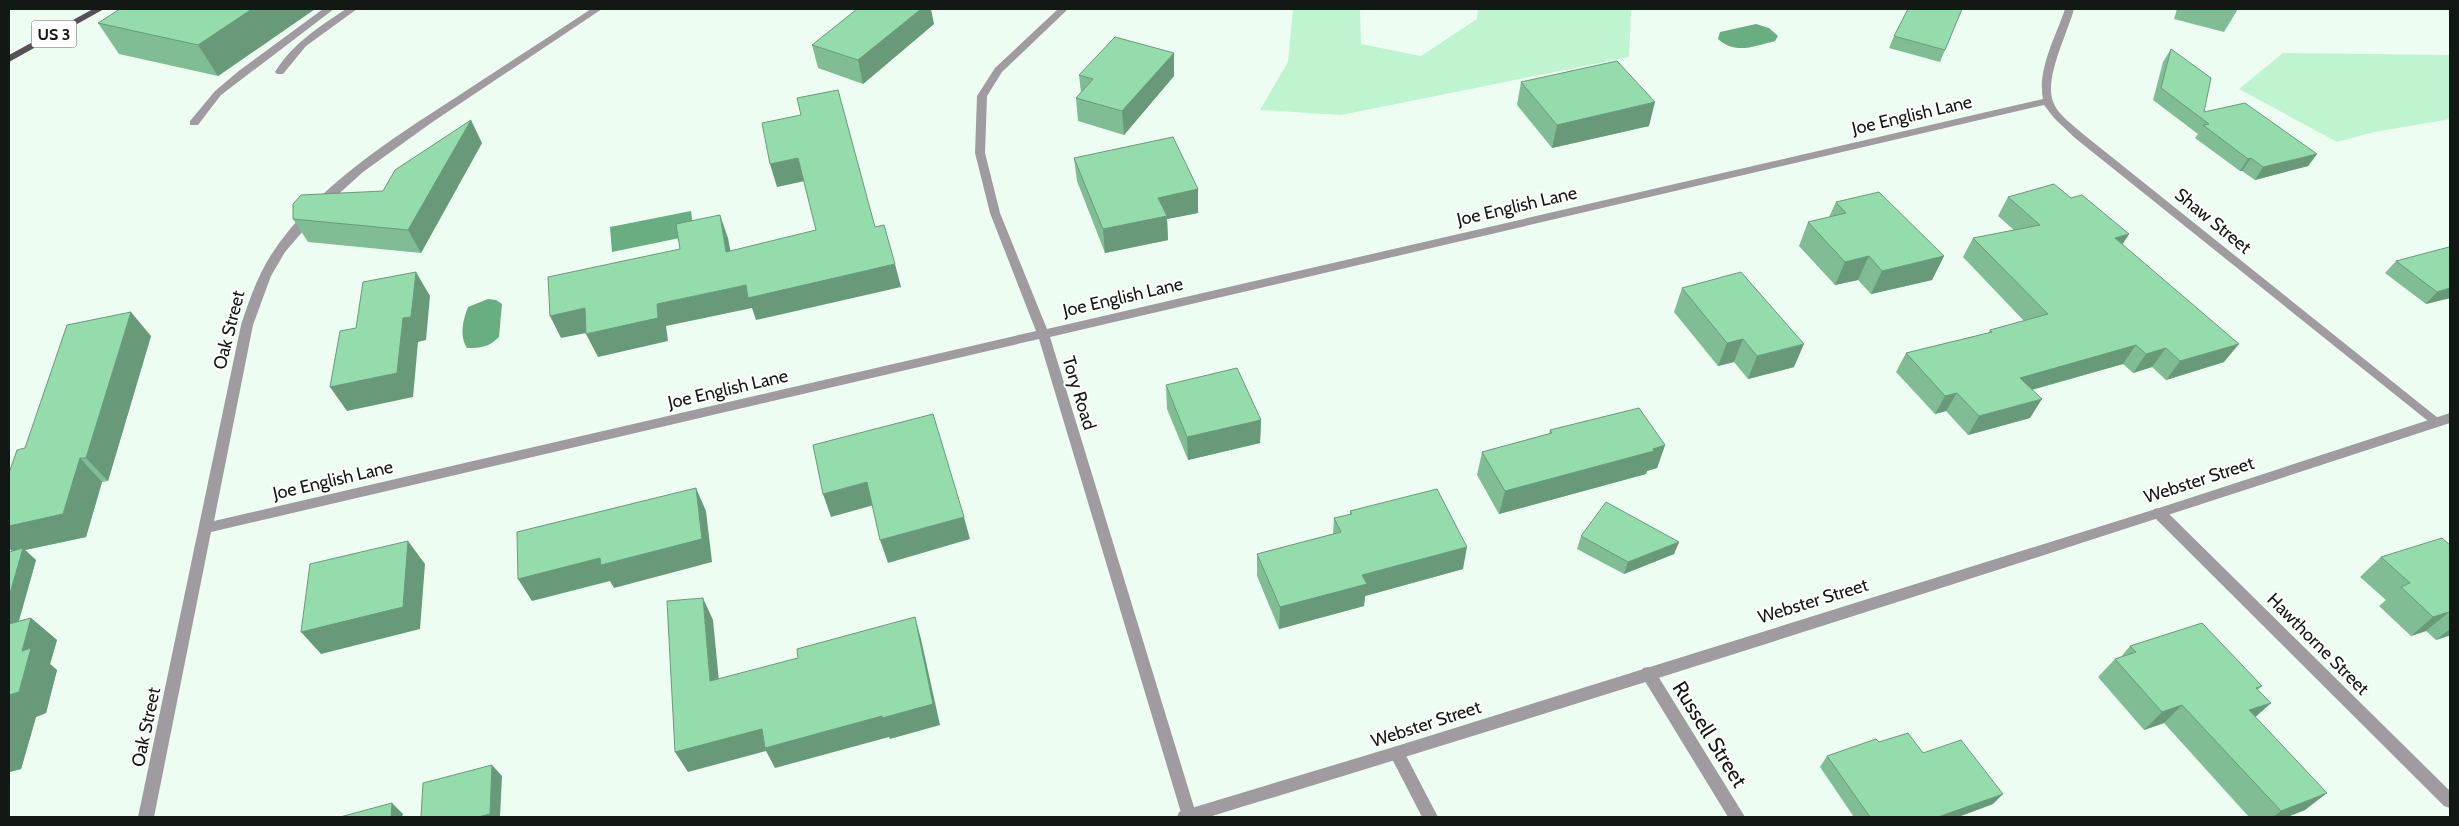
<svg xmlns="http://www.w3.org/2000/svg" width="2459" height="826" font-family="Cabin,sans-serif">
<rect width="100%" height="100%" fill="#eefdf2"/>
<g fill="#bff4d0">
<path d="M 1293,9 L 1360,9 L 1361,44 L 1421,56 L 1477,19 L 1478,9 L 1636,9 L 1631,11 L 1629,57 L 1341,115 L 1260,110 L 1288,62 Z"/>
<path d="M 2283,53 L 2450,55 L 2450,119 L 2374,132 L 2337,142 L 2239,89 Z"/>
</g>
<g fill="#68ae81">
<path d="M 1756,24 L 1769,28 L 1778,36 L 1775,41 C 1755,46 1735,55 1718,39 L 1720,32 Z"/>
<path d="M 691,211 L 694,235 L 612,252 L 610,227 Z"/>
<path d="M 488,299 L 496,300 L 502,304 L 499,337 C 489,347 481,348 467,348 C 459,336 463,320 468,307 Z"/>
</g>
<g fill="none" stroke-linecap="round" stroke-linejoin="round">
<g fill="#9f9ba1" fill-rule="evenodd">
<path d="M 323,9 L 334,9 L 221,95 L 198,125 L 190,125 L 190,121 L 215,91 L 240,70 Z"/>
<path d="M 346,9 L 357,9 L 306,46 L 283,74 L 277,74 L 275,72 C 293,43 319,27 346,9 Z"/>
<path d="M 1397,746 L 1402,748 L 1438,817 L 1422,817 L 1389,753 L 1392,748 Z"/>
</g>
<g fill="#9f9ba1" fill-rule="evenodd">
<path d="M 591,9 L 602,9 L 431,123 L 363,172 L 322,209 L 285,252 L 271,276 L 253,325 L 214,521 L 1036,331 L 990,213 L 975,153 L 977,96 L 995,68 L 1058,9 L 1068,9 L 1002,72 L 987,96 L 985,153 L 1000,213 L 1047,329 L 2043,99 C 2037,70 2056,36 2065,9 L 2074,9 C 2068,33 2041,83 2055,106 C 2061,117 2073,125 2083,134 L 2443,422 L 2437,427 L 2433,425 L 2075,138 L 2054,118 L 2044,105 L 1050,337 L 1197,817 L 1182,816 L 1039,339 L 211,532 L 154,817 L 138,817 L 241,325 C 249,301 257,277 271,255 C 316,186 390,140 458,96 C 502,67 547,38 591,9 Z"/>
<path d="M 2159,508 L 2164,509 L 2450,791 L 2450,808 L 2444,806 L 2154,517 L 2152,513 L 2154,509 Z"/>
<path d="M 1648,667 L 1653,668 L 1745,817 L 1728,817 L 1643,678 L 1641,673 L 1643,668 Z"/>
</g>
<path fill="#9f9ba1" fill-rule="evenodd" d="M 2450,413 L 2450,423 C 2038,558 1624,691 1209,817 L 1177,817 L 1179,812 L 1185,810 L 1397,746 L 2159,508 Z"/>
<path fill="#56505a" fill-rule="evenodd" d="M 93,9 L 104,9 L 9,62 L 9,55 Z"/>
</g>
<g fill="#80bd95">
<path d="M 315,9 L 218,76 L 119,54 L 98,23 Z"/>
<path d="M 2177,9 L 2238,9 L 2224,32 L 2174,19 Z"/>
<path d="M 934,24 L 863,84 L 818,68 L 812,45 Z"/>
<path d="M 1894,36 L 1945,50 L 1940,62 L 1889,48 Z"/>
<path d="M 2171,49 L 2204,112 L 2317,154 L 2308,166 L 2255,180 L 2242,171 L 2240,171 L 2195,138 L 2198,134 L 2153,100 L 2163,62 Z"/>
<path d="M 1174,53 L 1174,76 L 1124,135 L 1078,121 L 1076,98 L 1081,93 L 1079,75 Z"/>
<path d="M 1521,82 L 1649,126 L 1552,148 L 1517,105 Z"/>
<path d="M 482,143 L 421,253 L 308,242 L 293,219 L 383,191 Z"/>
<path d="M 1074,158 L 1198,189 L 1198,213 L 1167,219 L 1168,240 L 1105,253 L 1077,181 Z"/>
<path d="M 2008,197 L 2071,198 L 2129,234 L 2122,245 L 2224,362 L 2166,380 L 2152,367 L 2133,373 L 2123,364 L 2032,390 L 2030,418 L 1968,435 L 1946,411 L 1935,414 L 1896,372 L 1906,353 L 1988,333 L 1990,330 L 2024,321 L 1963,257 L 1973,238 L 2014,230 L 1998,216 Z"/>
<path d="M 1836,202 L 1944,256 L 1932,280 L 1871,294 L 1858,280 L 1835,285 L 1799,246 L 1808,222 L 1829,217 Z"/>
<path d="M 2450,248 L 2450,298 L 2426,304 L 2385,273 L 2396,261 Z"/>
<path d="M 1682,288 L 1794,367 L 1748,379 L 1734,362 L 1718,366 L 1674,312 Z"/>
<path d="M 151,336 L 108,481 L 102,482 L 86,537 L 25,550 L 36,560 L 19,621 L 31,618 L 57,640 L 50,664 L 57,670 L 46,713 L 36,717 L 21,769 L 9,772 L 9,552 L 12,551 L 9,548 L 9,473 L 25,448 Z"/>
<path d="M 1166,385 L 1261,420 L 1260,443 L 1188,460 L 1167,409 Z"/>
<path d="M 1550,430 L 1665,445 L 1657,468 L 1647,471 L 1646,474 L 1499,514 L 1477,475 L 1482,452 L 1549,434 Z"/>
<path d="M 1350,511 L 1463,569 L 1365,596 L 1364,606 L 1279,629 L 1257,576 L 1257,554 L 1333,534 L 1334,518 L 1350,515 Z"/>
<path d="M 1581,536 L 1679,542 L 1674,554 L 1624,574 L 1577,549 Z"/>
<path d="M 2450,545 L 2450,637 L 2449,636 L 2436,640 L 2426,631 L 2411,636 L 2379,606 L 2386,600 L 2360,577 L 2381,557 Z"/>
<path d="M 2130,646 L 2262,686 L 2258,690 L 2271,703 L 2255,717 L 2305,810 L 2287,817 L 2249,817 L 2164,723 L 2144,730 L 2098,677 L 2115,659 L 2121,657 Z"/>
<path d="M 1879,742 L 1923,753 L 1993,804 L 1958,817 L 1854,817 L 1820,767 L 1827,756 Z"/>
</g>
<g fill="#689a79">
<path d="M 252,9 L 315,9 L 218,76 L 198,45 Z"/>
<path d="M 921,9 L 931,9 L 934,24 L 863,84 L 858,60 Z"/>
<path d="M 1174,53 L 1174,76 L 1124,135 L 1122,111 Z"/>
<path d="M 1655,102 L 1649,126 L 1552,148 L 1557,125 Z"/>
<path d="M 471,120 L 482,143 L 421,253 L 408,230 Z"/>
<path d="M 2317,154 L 2308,166 L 2255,180 L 2263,167 Z"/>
<path d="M 798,158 L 805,181 L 777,187 L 770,164 Z"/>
<path d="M 2251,158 L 2242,171 L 2240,171 L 2248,159 Z"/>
<path d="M 1198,189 L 1198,213 L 1167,219 L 1168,240 L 1105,253 L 1103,229 L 1158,198 Z"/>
<path d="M 720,215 L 728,238 L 735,275 L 726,252 Z"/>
<path d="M 2129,234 L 2117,253 L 2115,238 Z"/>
<path d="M 1869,256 L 1858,280 L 1835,285 L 1845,262 Z"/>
<path d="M 1944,256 L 1932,280 L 1871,294 L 1882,271 Z"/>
<path d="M 895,264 L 901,287 L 756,320 L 752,308 L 666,326 L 668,341 L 598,357 L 586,334 L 657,304 L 746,285 Z"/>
<path d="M 416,272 L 430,296 L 426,340 L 418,342 L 413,397 L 347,411 L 330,387 Z"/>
<path d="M 2450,288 L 2450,298 L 2426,304 L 2437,292 Z"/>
<path d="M 585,308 L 596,331 L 561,338 L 550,316 Z"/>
<path d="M 131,312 L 151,336 L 108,481 L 86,458 Z"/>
<path d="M 1743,339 L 1734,362 L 1718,366 L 1727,343 Z"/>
<path d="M 1804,344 L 1794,367 L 1748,379 L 1757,356 Z"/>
<path d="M 2239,344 L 2224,362 L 2166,380 L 2180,361 Z"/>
<path d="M 2136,345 L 2123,364 L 2009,396 L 2020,378 Z"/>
<path d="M 2166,348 L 2152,367 L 2133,373 L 2146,354 Z"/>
<path d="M 1957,393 L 1946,411 L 1935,414 L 1945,396 Z"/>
<path d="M 2042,399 L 2030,418 L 1968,435 L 1979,416 Z"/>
<path d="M 1261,420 L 1260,443 L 1188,460 L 1187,437 Z"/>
<path d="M 1665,445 L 1657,468 L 1647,471 L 1646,474 L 1499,514 L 1505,491 Z"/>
<path d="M 80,458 L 102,482 L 86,537 L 25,550 L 36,560 L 11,648 L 9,649 L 9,597 L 14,553 L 9,548 L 9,526 Z"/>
<path d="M 867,482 L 874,505 L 831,517 L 823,494 Z"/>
<path d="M 696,488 L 706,511 L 712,562 L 614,588 L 610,581 L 532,601 L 518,579 Z"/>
<path d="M 964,517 L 970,539 L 888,563 L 880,540 Z"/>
<path d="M 408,541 L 425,564 L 420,629 L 321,654 L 301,632 Z"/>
<path d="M 1679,542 L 1674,554 L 1624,574 L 1628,562 Z"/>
<path d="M 1467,547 L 1463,569 L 1365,596 L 1364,606 L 1279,629 L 1280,607 L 1362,575 Z"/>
<path d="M 703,598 L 713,620 L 721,702 L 710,681 Z"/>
<path d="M 2449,612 L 2426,631 L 2411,636 L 2433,617 Z"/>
<path d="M 915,617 L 921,639 L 940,725 L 890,739 L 889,737 L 775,768 L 766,751 L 688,772 L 675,752 Z"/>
<path d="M 31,618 L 57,640 L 50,664 L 57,670 L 46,713 L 36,717 L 21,769 L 9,772 L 9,695 Z"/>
<path d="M 2450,629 L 2450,635 L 2436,640 Z"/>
<path d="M 2271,703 L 2251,721 L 2249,710 Z"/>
<path d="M 2182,705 L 2164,723 L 2144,730 L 2162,712 Z"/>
<path d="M 492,765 L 502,776 L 500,817 L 478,817 Z"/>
<path d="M 2327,793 L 2305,810 L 2287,817 L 2273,817 L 2281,811 Z"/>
<path d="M 2003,794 L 1993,804 L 1958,817 L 1938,817 Z"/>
<path d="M 392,803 L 403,814 L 402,817 L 391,817 Z"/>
</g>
<g fill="#95dcad" stroke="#689a79">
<path d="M 120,9 L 252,9 L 198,45 L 98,23 Z"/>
<path d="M 857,9 L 921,9 L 858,60 L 812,45 Z"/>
<path d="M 1908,9 L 1962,9 L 1945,50 L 1894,36 Z"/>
<path d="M 1115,37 L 1174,53 L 1122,111 L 1076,98 L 1093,79 L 1079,75 Z"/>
<path d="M 2171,49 L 2211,78 L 2204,112 L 2245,103 L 2317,154 L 2263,167 L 2251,158 L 2248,159 L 2203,125 L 2209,124 L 2161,88 Z"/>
<path d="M 1617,61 L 1655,102 L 1557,125 L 1521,82 Z"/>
<path d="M 838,90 L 875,227 L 884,225 L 895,264 L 748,298 L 746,285 L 657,304 L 658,318 L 586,334 L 585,308 L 550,316 L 548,277 L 680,249 L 676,224 L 720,215 L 726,252 L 816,230 L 798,158 L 770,164 L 762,123 L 801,115 L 797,98 Z"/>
<path d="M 471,120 L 408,230 L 293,219 L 293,204 L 301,195 L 383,191 L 395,170 Z"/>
<path d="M 1173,137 L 1198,189 L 1158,198 L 1167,216 L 1103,229 L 1074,158 Z"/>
<path d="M 2054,184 L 2071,198 L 2082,195 L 2129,234 L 2115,238 L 2239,344 L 2180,361 L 2166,348 L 2146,354 L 2136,345 L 2020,378 L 2042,399 L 1979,416 L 1957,393 L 1945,396 L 1906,353 L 1992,332 L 1990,330 L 2048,314 L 1973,238 L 2040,225 L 2008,197 Z"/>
<path d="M 1879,192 L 1944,256 L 1882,271 L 1869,256 L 1845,262 L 1808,222 L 1846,213 L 1836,202 Z"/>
<path d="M 2449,247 L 2450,248 L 2450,288 L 2437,292 L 2396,261 Z"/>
<path d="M 416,272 L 411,317 L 403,318 L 397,373 L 330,387 L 340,331 L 356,328 L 363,282 Z"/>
<path d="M 1741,272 L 1804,344 L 1757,356 L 1743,339 L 1727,343 L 1682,288 Z"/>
<path d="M 131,312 L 86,458 L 80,458 L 63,514 L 9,526 L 9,473 L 17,450 L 25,448 L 67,325 Z"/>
<path d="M 1237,368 L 1261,420 L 1187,437 L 1166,385 Z"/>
<path d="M 1639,408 L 1665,445 L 1653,449 L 1654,451 L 1505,491 L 1482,452 L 1552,433 L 1550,430 Z"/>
<path d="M 933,414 L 964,517 L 880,540 L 867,482 L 823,494 L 813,445 Z"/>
<path d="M 696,488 L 702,539 L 601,565 L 600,558 L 518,579 L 517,532 Z"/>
<path d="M 1437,489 L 1467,547 L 1362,575 L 1367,584 L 1280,607 L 1257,554 L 1341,532 L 1334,518 L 1352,514 L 1350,511 Z"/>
<path d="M 1606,502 L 1679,542 L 1628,562 L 1581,536 Z"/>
<path d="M 2442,538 L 2450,545 L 2450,613 L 2449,612 L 2433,617 L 2401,587 L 2410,583 L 2381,557 Z"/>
<path d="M 408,541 L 403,607 L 301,632 L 310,564 Z"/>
<path d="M 23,548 L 9,597 L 9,552 Z"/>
<path d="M 703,598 L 710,681 L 798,658 L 797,649 L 915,617 L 933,704 L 882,718 L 882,716 L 765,748 L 762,729 L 675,752 L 667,601 Z"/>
<path d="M 31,618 L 22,651 L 31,648 L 19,692 L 9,695 L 9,624 Z"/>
<path d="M 2202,623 L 2262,686 L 2256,688 L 2271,703 L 2249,710 L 2327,793 L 2281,811 L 2182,705 L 2162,712 L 2115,659 L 2136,652 L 2130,646 Z"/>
<path d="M 1908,733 L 1923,753 L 1961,740 L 2003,794 L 1938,817 L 1870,817 L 1827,756 L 1876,739 L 1879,742 Z"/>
<path d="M 492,765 L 490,814 L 478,817 L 421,817 L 423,783 Z"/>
<path d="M 392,803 L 391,817 L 340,817 Z"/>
</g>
<g text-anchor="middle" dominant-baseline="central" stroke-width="4" stroke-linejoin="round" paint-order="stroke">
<rect fill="#fff" stroke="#595d5a" stroke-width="1" x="31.5" y="20.5" width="45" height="27" rx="4"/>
<g font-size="16" font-weight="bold" fill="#121814">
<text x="54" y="34">US 3</text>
</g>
<g font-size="18" fill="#121814" stroke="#fff">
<text transform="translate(1912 115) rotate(-13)">Joe English Lane</text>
<text transform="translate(1517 206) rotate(-13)">Joe English Lane</text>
<text transform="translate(2213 221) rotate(39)">Shaw Street</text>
<text transform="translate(1123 297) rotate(-13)">Joe English Lane</text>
<text transform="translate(229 330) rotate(-76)">Oak Street</text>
<text transform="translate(728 389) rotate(-13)">Joe English Lane</text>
<text transform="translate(1079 393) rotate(73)">Tory Road</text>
<text transform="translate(333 480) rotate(-13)">Joe English Lane</text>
<text transform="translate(2199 480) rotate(-18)">Webster Street</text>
<text transform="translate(1813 601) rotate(-17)">Webster Street</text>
<text transform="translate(2318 644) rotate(45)">Hawthorne Street</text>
<text transform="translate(1426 724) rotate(-18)">Webster Street</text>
<text transform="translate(146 727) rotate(-78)">Oak Street</text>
</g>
<g font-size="21" fill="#121814" stroke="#fff">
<text transform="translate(1710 734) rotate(58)">Russell Street</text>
</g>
</g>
<rect width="2459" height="826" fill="none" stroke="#121814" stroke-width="20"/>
</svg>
